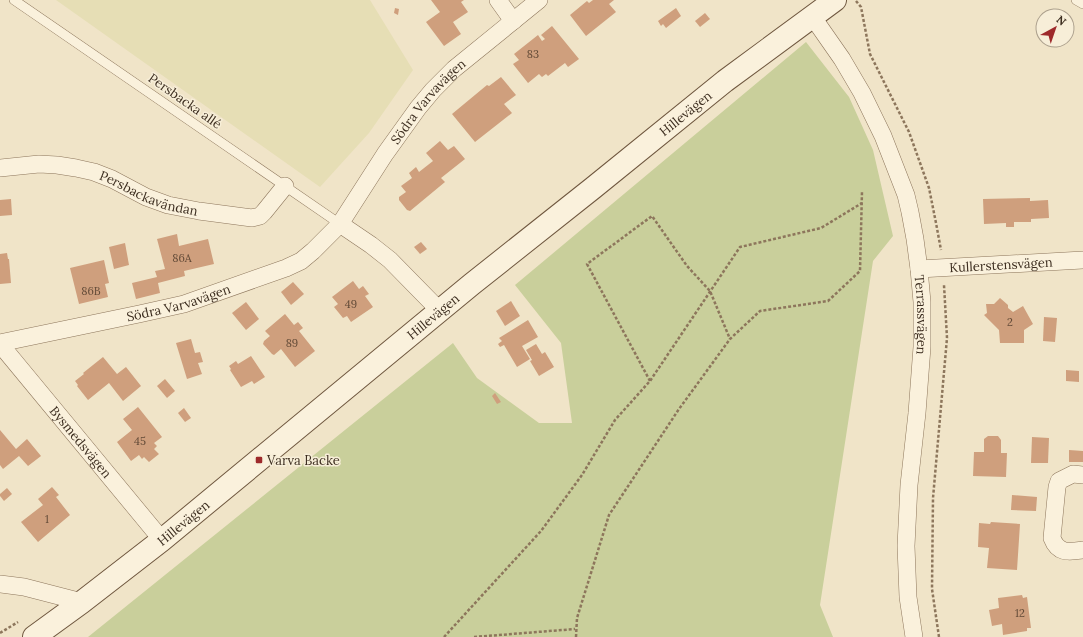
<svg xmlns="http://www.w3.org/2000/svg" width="1083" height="637" font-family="Lora,serif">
<rect width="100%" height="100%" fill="#f0e4c8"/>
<path fill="#e6deb5" d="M 56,0 L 370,0 L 413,70 L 369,133 L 320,187 Z"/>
<path fill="#c9cf9b" d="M 806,42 L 849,97 L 873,150 L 893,236 L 873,261 L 820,605 L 833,637 L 88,637 L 453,343 L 477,378 L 539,423 L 572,423 L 561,343 L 515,285 Z"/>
<g fill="#cf9f7d">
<path d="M 431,0 L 464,0 L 461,2 L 468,12 L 453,22 L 461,34 L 444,46 L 426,22 L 440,12 Z"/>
<path d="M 593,0 L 614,0 L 609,4 L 616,12 L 586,36 L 570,15 L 587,1 L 589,3 Z"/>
<path d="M 395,8 L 399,9 L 398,15 L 394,13 Z"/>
<path d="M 676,8 L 681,16 L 666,28 L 663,24 L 661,26 L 658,21 Z"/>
<path d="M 705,13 L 710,19 L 700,27 L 695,21 Z"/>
<path d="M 552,26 L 579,59 L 568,67 L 565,63 L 548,76 L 546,74 L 542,77 L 539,74 L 528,83 L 513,64 L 519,60 L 514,54 L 538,35 L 542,41 L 545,39 L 541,35 Z"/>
<path d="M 501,77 L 516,95 L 504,104 L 512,113 L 475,142 L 452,114 L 487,85 L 489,86 Z"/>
<path d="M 440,141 L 448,150 L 454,146 L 465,159 L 441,178 L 445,182 L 410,211 L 407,210 L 399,200 L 399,197 L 406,192 L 401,186 L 412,178 L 409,173 L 416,167 L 419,172 L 433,161 L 426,153 Z"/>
<path d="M 1030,198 L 1030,201 L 1048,200 L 1049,218 L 1031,219 L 1031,222 L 1014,222 L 1014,227 L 1006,227 L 1006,223 L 984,224 L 983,199 Z"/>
<path d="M 11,199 L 12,215 L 0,216 L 0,200 Z"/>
<path d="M 177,234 L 179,246 L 208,239 L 214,264 L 184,271 L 185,276 L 158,283 L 160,293 L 136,299 L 132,283 L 157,277 L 155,271 L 165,269 L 157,239 Z"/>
<path d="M 421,242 L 427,249 L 420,254 L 414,247 Z"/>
<path d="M 125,243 L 129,265 L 114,269 L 109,247 Z"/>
<path d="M 7,253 L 8,259 L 9,259 L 11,283 L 0,284 L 0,254 Z"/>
<path d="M 104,260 L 109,283 L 105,284 L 108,297 L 79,304 L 70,268 Z"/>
<path d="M 353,281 L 359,289 L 363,286 L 369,294 L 365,296 L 373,307 L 351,322 L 347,316 L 343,318 L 334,307 L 338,304 L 332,297 Z"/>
<path d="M 293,282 L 304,294 L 291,305 L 281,292 Z"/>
<path d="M 1000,298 L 1008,305 L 1008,308 L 1013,312 L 1023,306 L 1033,324 L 1024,330 L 1024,343 L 1000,343 L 999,330 L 984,315 L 987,313 L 986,304 L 994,304 Z"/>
<path d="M 511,301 L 520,316 L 505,326 L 496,311 Z"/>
<path d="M 246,302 L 259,319 L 246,330 L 232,313 Z"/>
<path d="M 285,314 L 294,325 L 298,322 L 303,328 L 299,331 L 315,351 L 295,367 L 281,349 L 274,355 L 272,354 L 263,344 L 264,341 L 270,336 L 265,331 Z"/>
<path d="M 1044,317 L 1057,318 L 1055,342 L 1043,341 Z"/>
<path d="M 528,320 L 538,337 L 522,346 L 530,359 L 517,367 L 504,345 L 500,347 L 498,344 L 502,341 L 499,338 Z"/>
<path d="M 191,339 L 195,353 L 200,352 L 203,362 L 198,363 L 202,374 L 187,379 L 176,343 Z"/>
<path d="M 536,344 L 542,354 L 545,352 L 554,367 L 539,376 L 530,361 L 532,360 L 526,350 Z"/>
<path d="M 251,356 L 265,377 L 254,384 L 252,381 L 241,387 L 230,370 L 231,369 L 229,366 L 236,361 L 238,364 Z"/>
<path d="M 103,357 L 117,374 L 126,367 L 141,386 L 123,401 L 109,383 L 88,400 L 77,386 L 78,385 L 75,381 L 84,374 L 83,373 Z"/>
<path d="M 1066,370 L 1079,371 L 1079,382 L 1066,381 Z"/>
<path d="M 165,379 L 175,391 L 167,398 L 157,386 Z"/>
<path d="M 495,393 L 501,402 L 497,404 L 492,396 Z"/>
<path d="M 138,407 L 162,437 L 154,443 L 157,446 L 154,449 L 159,454 L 149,462 L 144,457 L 142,459 L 139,455 L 131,461 L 117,442 L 132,430 L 123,419 Z"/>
<path d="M 184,408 L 191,418 L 185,422 L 178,413 Z"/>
<path d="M 0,430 L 16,449 L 27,439 L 41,456 L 28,466 L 19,456 L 3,469 L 0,465 Z"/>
<path d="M 988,436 L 998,436 L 1001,440 L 1001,453 L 1007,453 L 1006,477 L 973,476 L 974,452 L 984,452 L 984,439 Z"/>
<path d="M 1032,437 L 1049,438 L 1048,463 L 1031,463 Z"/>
<path d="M 1069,450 L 1083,451 L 1083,462 L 1069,462 Z"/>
<path d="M 52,487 L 59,495 L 56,497 L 70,515 L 38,542 L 21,522 L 43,505 L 38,499 Z"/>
<path d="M 7,488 L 12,494 L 4,501 L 0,496 L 0,494 Z"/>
<path d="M 1012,495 L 1037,497 L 1036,511 L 1011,510 Z"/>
<path d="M 991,522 L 1020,524 L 1017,570 L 987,568 L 989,548 L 978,547 L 979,523 L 990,524 Z"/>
<path d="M 1022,595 L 1023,598 L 1027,597 L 1031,628 L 1027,628 L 1027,631 L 1003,635 L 1002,624 L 992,626 L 989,610 L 999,608 L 998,598 Z"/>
</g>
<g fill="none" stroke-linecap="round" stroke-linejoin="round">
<g stroke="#8d765c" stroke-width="10">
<g id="lane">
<path d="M 14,0 L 340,224"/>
<path d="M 1076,0 L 1083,4"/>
</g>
</g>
<g stroke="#8d765c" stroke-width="18">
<g id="street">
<path d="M 498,0 L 513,21"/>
<path id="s1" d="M 812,16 L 842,59 L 862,93 L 883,136 L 906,195 L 910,212 L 915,239 L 919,269 L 922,302 L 922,347 L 917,413 L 909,485 L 906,546 L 908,597 L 914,637"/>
<path id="s2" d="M 0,168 L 39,164 L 57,165 L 76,168 L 94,172 L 112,179 L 146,197 L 168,205 L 199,211 L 252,218 L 260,216 L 264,212 L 285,186"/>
<path d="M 340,224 L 371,245 L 390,260 L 440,311"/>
<path id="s3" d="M 919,269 L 1083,260"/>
<path id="s4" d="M 0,343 L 139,314 L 184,304 L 286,268 L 301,261 L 313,251 L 340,224 L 385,154 L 418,108 L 433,90 L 454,69 L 539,0"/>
<path id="s5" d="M 0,344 L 162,540"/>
<path d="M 1083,475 L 1073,474 L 1059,481 L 1057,487 L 1052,538 C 1058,554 1069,552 1083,550"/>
<path d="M 0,584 L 24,587 L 82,602"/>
</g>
</g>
<g stroke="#6f573f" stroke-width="24">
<g id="secondary">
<path id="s6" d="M 34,637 L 82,602 L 162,540 L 472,284 L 593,188 L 725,81 L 835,0"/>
</g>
</g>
<g stroke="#8d765c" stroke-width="2.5" stroke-dasharray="3 2" stroke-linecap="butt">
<path d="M 856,1 L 861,7 L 870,54 L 909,132 L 929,188 L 936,223 L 941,250"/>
<path d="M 650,381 L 587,264 L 652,216 L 687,266 L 710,291 L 730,339"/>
<path d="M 0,633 L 18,622"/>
<path d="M 444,637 L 541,531 L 582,475 L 615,420 L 650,381 L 740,247 L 821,228 L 862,203"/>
<path d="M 474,637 L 575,629"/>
<path d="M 576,637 L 577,618 L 609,515 L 679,409 L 730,339 L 760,311 L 828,301 L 860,271 L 862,191"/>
<path d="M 939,637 L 932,589 L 933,498 L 947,338 L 944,285"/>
</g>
<use href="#lane" stroke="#faf1dc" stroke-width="9"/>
<use href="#street" stroke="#faf1dc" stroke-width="17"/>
<use href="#secondary" stroke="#faf1dc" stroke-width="22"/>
</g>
<rect fill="#9e2a2b" stroke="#f7eed8" stroke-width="1.5" x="255" y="456" width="8" height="8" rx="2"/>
<g text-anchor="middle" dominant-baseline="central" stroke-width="3" stroke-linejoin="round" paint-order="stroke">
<g font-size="11" fill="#624a37">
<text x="533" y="54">83</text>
<text x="182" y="258">86A</text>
<text x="91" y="291">86B</text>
<text x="351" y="304">49</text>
<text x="1010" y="322">2</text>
<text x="292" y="343">89</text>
<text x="140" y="441">45</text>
<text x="47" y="519">1</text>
<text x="1020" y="613">12</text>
</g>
<g font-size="13" fill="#3d2e20" stroke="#f7eed8">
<text transform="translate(185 101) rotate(35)">Persbacka allé</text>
<text stroke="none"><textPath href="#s4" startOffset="518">Södra Varvavägen</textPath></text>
<text stroke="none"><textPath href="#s6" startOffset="836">Hillevägen</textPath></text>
<text stroke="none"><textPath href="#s2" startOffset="154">Persbackavändan</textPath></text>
<text stroke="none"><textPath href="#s3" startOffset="82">Kullerstensvägen</textPath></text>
<text stroke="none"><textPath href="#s4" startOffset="183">Södra Varvavägen</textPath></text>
<text stroke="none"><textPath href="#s1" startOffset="324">Terrassvägen</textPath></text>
<text stroke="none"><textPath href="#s6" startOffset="512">Hillevägen</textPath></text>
<text stroke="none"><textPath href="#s5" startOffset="127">Bysmedsvägen</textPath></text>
<text stroke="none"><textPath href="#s6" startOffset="188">Hillevägen</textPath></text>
</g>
<g font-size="13" fill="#3d2e20" stroke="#f7eed8" text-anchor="start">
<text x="267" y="460">Varva Backe</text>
</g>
</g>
<g transform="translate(1055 28) rotate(40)"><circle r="19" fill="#f7eed8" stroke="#ada18e"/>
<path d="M0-3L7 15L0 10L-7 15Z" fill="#9e2a2b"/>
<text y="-6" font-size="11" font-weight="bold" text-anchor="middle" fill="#3d2e20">N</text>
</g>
</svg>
